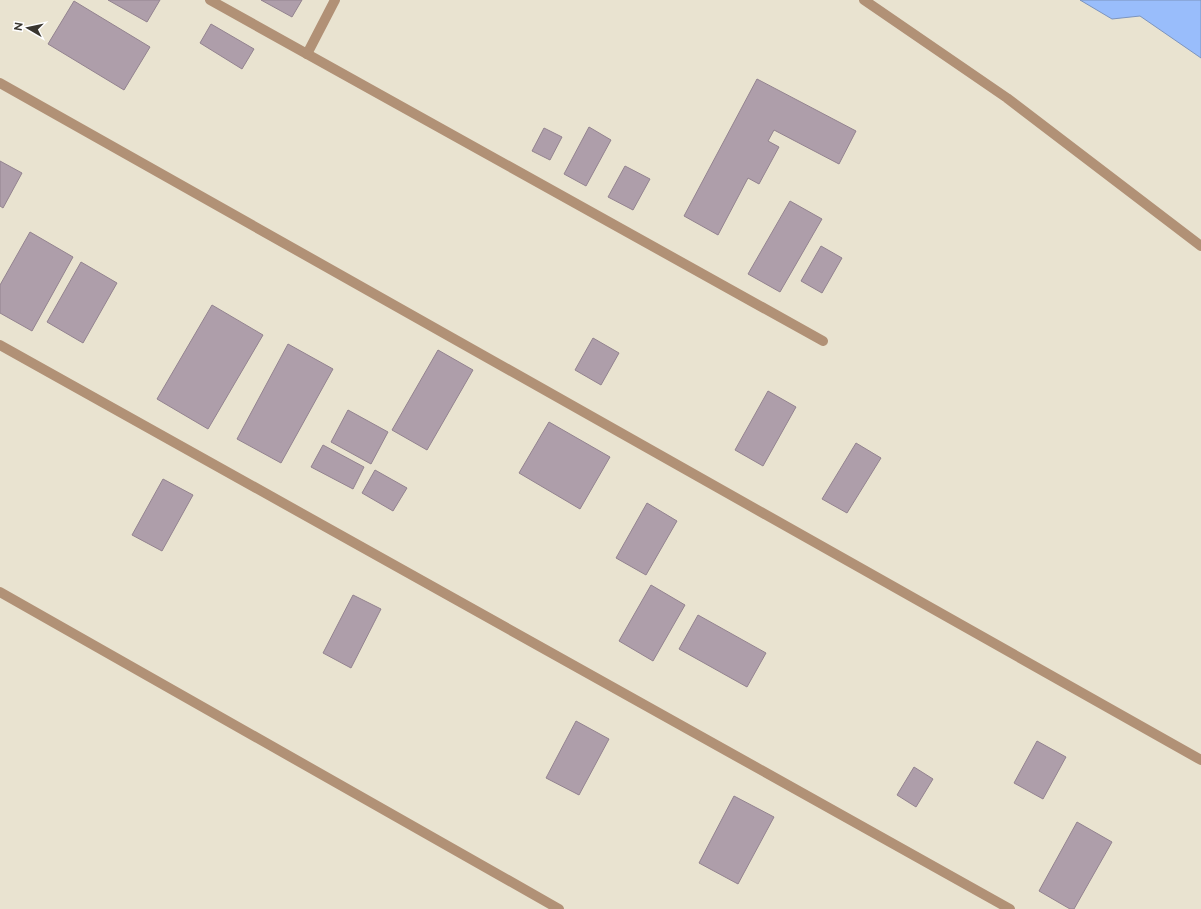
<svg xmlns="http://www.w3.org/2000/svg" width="1201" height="909" font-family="Raleway,sans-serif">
<rect width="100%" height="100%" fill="#e9e3d0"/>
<path fill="#99bdfb" stroke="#7c94be" d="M 1080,0 L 1201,0 L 1201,58 L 1140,16 L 1112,19 Z"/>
<g fill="#ae9eaa" stroke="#93838f">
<path d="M 108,0 L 160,0 L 147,22 Z"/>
<path d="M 261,0 L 302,0 L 292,17 Z"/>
<path d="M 74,1 L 150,47 L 124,90 L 48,44 Z"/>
<path d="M 211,24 L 254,49 L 242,69 L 200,43 Z"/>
<path d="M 757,79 L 856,131 L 839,164 L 774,130 L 768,141 L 779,147 L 759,184 L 748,178 L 718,235 L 684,216 Z"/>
<path d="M 589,127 L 611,140 L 586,186 L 564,174 Z"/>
<path d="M 544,128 L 562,137 L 550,160 L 532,151 Z"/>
<path d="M 0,161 L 22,173 L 3,208 L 0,206 Z"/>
<path d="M 625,166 L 650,179 L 633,210 L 608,197 Z"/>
<path d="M 790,201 L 822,219 L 780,292 L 748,274 Z"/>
<path d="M 30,232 L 73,257 L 32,331 L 0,313 L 0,285 Z"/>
<path d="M 821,246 L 842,258 L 822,293 L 801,281 Z"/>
<path d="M 81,262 L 117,283 L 83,343 L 47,322 Z"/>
<path d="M 212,305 L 263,335 L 208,429 L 157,399 Z"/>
<path d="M 593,338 L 619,353 L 601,385 L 575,370 Z"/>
<path d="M 288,344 L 333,369 L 281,463 L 237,439 Z"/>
<path d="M 438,350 L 473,370 L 427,450 L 392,430 Z"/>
<path d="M 768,391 L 796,407 L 763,466 L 735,450 Z"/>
<path d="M 348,410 L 388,432 L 371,464 L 331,442 Z"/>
<path d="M 549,422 L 610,457 L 580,509 L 519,473 Z"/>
<path d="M 856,443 L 881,458 L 847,513 L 822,499 Z"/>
<path d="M 323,445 L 364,467 L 353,489 L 311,467 Z"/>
<path d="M 375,470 L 407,488 L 393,511 L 362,493 Z"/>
<path d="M 163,479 L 193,495 L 162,551 L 132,535 Z"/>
<path d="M 647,503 L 677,521 L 646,575 L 616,558 Z"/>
<path d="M 651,585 L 685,605 L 653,661 L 619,641 Z"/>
<path d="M 353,595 L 381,609 L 351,668 L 323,653 Z"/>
<path d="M 698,615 L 766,653 L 747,687 L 679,649 Z"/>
<path d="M 576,721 L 609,739 L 579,795 L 546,778 Z"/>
<path d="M 1037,741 L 1066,757 L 1043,799 L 1014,783 Z"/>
<path d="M 914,767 L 933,779 L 916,807 L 897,795 Z"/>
<path d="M 734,796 L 774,817 L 738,884 L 699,863 Z"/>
<path d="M 1077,822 L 1112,842 L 1074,909 L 1070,909 L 1039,891 Z"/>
</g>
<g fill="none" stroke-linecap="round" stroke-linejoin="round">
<g stroke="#b19176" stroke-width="10">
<path d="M 210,0 L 823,341"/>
<path d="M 864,0 L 1007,98 L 1201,246"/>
<path d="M 0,83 L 1201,760"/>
<path d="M 0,345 L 1010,909"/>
<path d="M 0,592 L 559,909"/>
</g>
<path stroke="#b19176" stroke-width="10" d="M 307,54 L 335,0"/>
</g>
<g transform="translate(28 28) rotate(279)" stroke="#ffffff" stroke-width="3" paint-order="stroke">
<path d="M0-3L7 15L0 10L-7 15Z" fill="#39362f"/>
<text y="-6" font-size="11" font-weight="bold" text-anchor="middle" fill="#39362f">N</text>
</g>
</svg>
